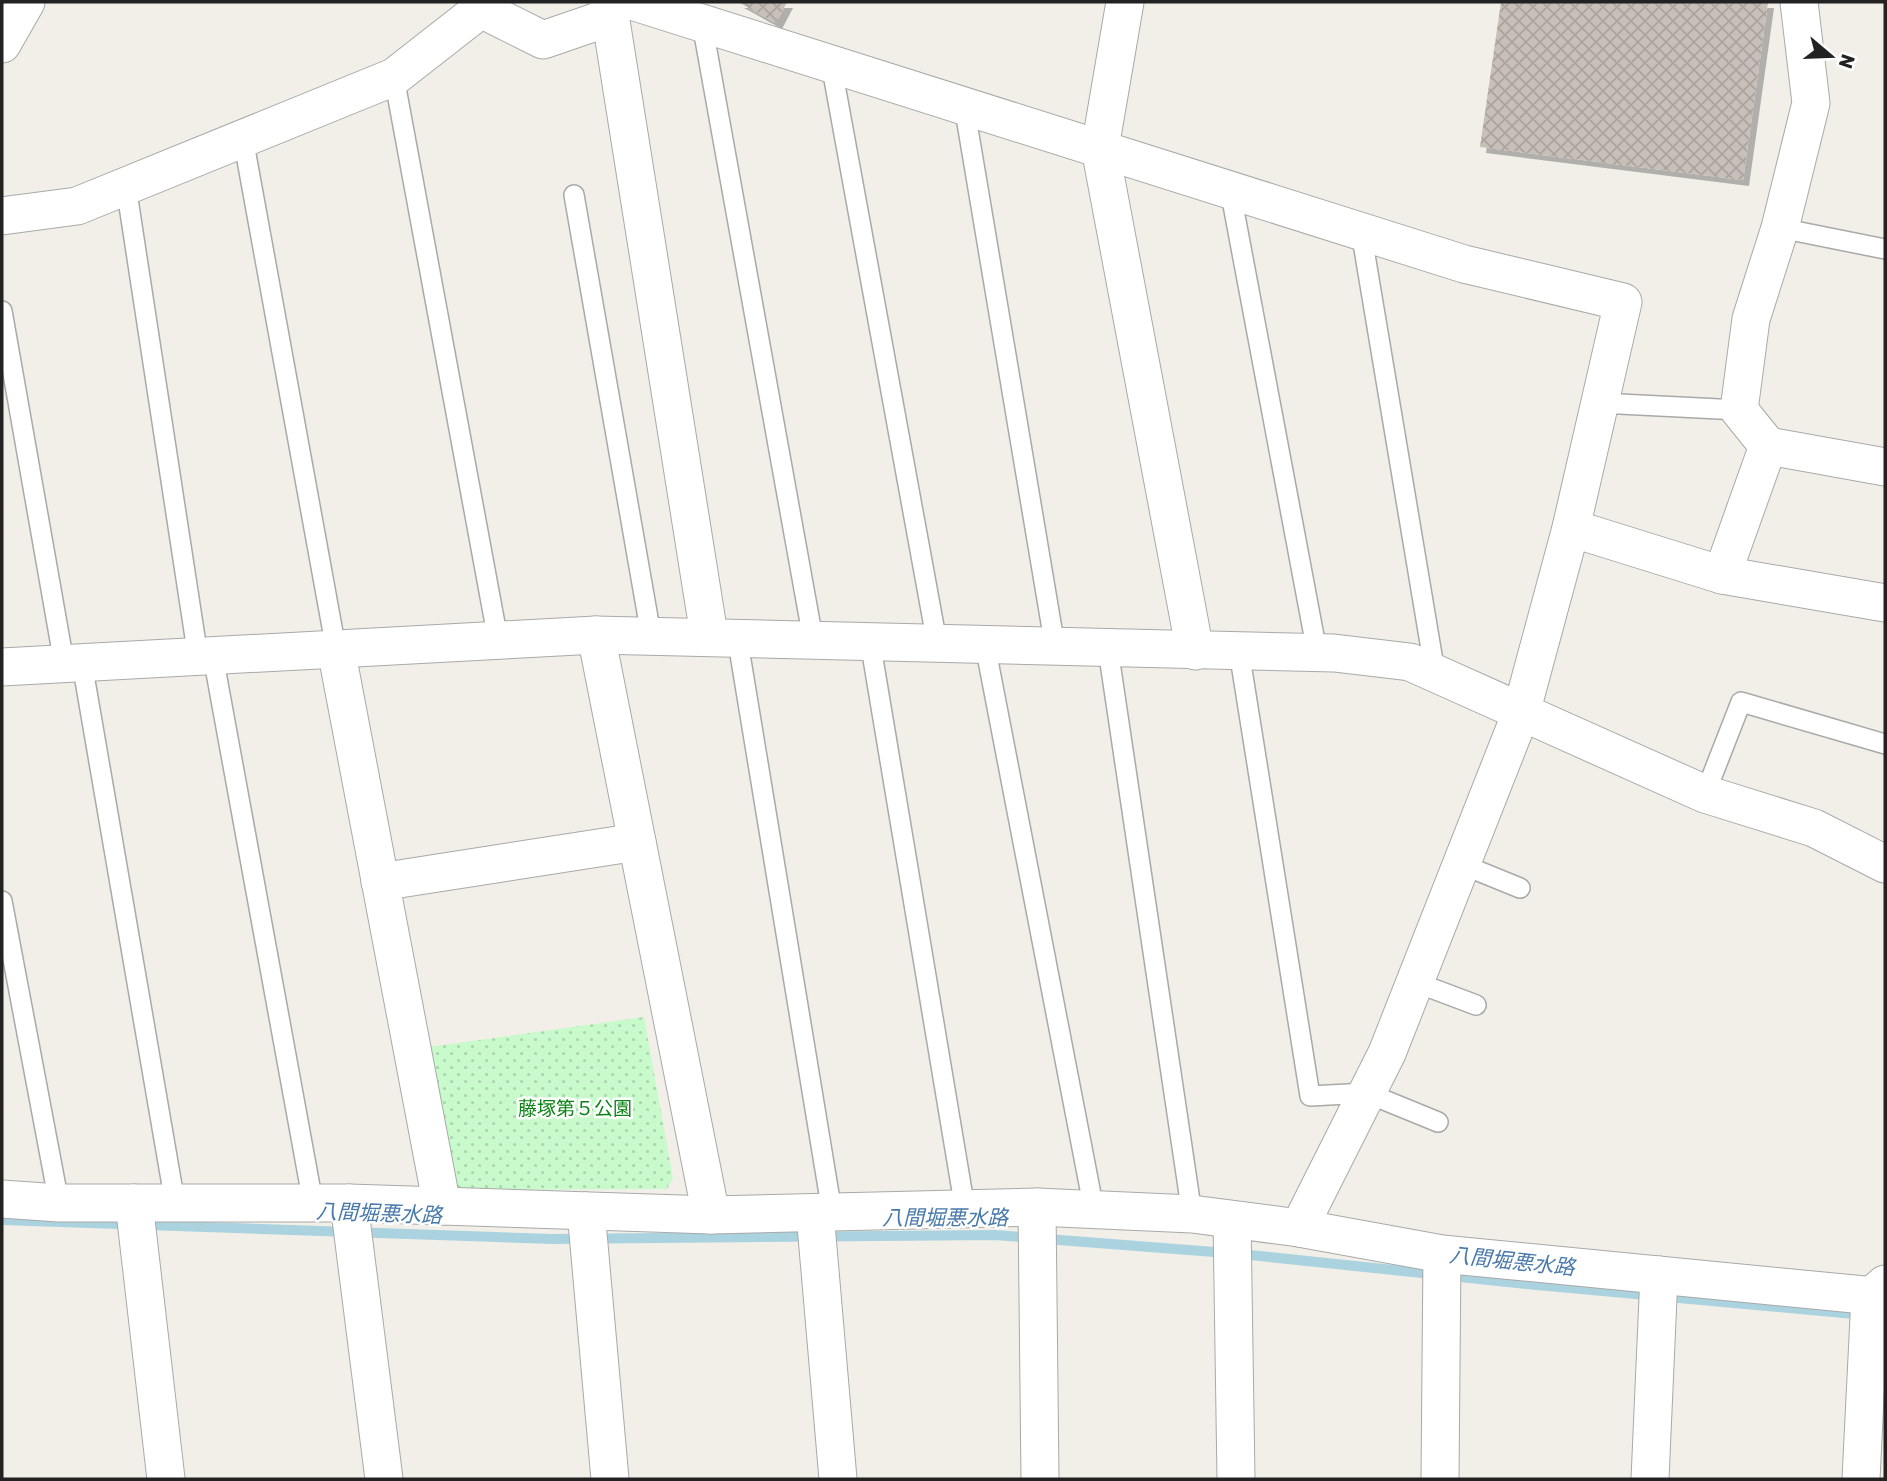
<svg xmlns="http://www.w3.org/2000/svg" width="1887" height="1481" font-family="Rubik,'Noto Sans JP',sans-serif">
<defs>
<pattern id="park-dots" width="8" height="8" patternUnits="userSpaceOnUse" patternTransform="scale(1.75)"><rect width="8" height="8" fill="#c8facc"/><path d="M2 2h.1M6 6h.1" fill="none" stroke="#acd6af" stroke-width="1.8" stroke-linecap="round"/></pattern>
<pattern id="building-cross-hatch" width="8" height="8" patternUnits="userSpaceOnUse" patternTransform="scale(1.75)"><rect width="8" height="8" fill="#c7bfb8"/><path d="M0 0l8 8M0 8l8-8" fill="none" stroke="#aba49e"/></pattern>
<filter id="shadow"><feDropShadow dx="6" dy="6" stdDeviation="0" flood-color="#0004"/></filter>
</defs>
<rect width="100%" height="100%" fill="#f2efe9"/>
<path fill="url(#park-dots)" d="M 644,1017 L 673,1178 L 667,1189 L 460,1190 L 447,1182 L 421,1048 Z"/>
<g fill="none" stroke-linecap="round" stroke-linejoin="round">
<path stroke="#aad3df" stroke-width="10" d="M 2,1220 L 552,1239 L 995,1235 L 1240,1254 L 1537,1285 L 1865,1315"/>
</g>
<g fill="url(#building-cross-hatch)" filter="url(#shadow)">
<path d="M 738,2 L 787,2 L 776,23 Z"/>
<path d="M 1501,2 L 1768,2 L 1743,180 L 1480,147 Z"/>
</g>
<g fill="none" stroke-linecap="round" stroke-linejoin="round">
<g stroke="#a9a9a9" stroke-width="22">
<g id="service">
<path d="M 702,23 L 813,639"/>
<path d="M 831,63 L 937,643"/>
<path d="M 394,77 L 498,640"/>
<path d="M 964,105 L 1055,647"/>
<path d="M 243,138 L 336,649"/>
<path d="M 126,186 L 198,657"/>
<path d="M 1230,189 L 1317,652"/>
<path d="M 574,195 L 651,635"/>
<path d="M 1780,228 L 1885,249"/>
<path d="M 1361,231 L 1435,673"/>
<path d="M 2,311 L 64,663"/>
<path d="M 1600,403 L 1739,410"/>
<path d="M 737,636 L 832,1212"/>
<path d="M 870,641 L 965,1209"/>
<path d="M 985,645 L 1094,1210"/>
<path d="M 1108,649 L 1192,1214"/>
<path d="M 1239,651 L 1310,1096 L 1367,1093 L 1438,1122"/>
<path d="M 213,656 L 313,1203"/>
<path d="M 82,663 L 175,1203"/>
<path d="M 1705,794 L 1741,702 L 1885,744"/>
<path d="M 1461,864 L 1520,888"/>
<path d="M 2,901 L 59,1203"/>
<path d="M 1415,982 L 1476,1005"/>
</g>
</g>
<g stroke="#a9a9a9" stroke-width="39">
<g id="minor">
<path d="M 608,2 L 709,635"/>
<path d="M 635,2 L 1464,264 L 1623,302 L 1571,528 L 1521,713 L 1387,1053 L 1299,1228"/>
<path d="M 1125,2 L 1100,148 L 1195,651"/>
<path d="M 483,10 L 543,40 L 610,17"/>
<path d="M 2,44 L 26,2"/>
<path d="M 2,216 L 77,206 L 394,77 L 490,2"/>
<path d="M 1768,446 L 1885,467"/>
<path d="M 1571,528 L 1722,575 L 1885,603"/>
<path d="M 1722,575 L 1768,446 L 1739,410 L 1751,319 L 1780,228 L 1811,103 L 1799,2"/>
<path d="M 596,635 L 711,1215"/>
<path d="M 336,649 L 442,1206"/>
<path d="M 2,667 L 596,635 L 1334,653 L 1410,662 L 1705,794 L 1814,828 L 1885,864"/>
<path d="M 380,882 L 637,842"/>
<path d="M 2,1199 L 59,1203 L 349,1203 L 711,1215 L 1037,1207 L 1192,1214 L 1299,1228 L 1442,1254 L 1885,1297"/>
<path d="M 134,1203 L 166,1479"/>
<path d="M 349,1203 L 384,1479"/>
<path d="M 1037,1207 L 1040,1479"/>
<path d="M 586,1211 L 610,1479"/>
<path d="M 815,1213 L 838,1479"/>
<path d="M 1232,1220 L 1236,1479"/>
<path d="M 1440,1479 L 1442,1254"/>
<path d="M 1650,1479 L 1659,1275"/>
<path d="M 1861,1479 L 1870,1297 L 1885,1284"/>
</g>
</g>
<use href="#service" stroke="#fff" stroke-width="19"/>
<use href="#minor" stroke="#fff" stroke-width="37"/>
</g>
<g text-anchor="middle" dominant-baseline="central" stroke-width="5" stroke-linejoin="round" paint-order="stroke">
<g font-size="19" fill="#0c8416" stroke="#fff">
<text x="575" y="1108">藤塚第５公園</text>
</g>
<g font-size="21" font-style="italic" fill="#4a7aab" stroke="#fff">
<text transform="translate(379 1213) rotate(2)">八間堀悪水路</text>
<text x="945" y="1217">八間堀悪水路</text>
<text transform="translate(1512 1261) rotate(6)">八間堀悪水路</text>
</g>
</g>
<rect width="1887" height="1481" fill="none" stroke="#222222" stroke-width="7"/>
<g transform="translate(1831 56) rotate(109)" stroke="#ffffff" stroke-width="5" paint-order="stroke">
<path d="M0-5L12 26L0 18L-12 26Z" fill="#222222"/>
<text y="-10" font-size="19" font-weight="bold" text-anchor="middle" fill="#222222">N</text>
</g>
</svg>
